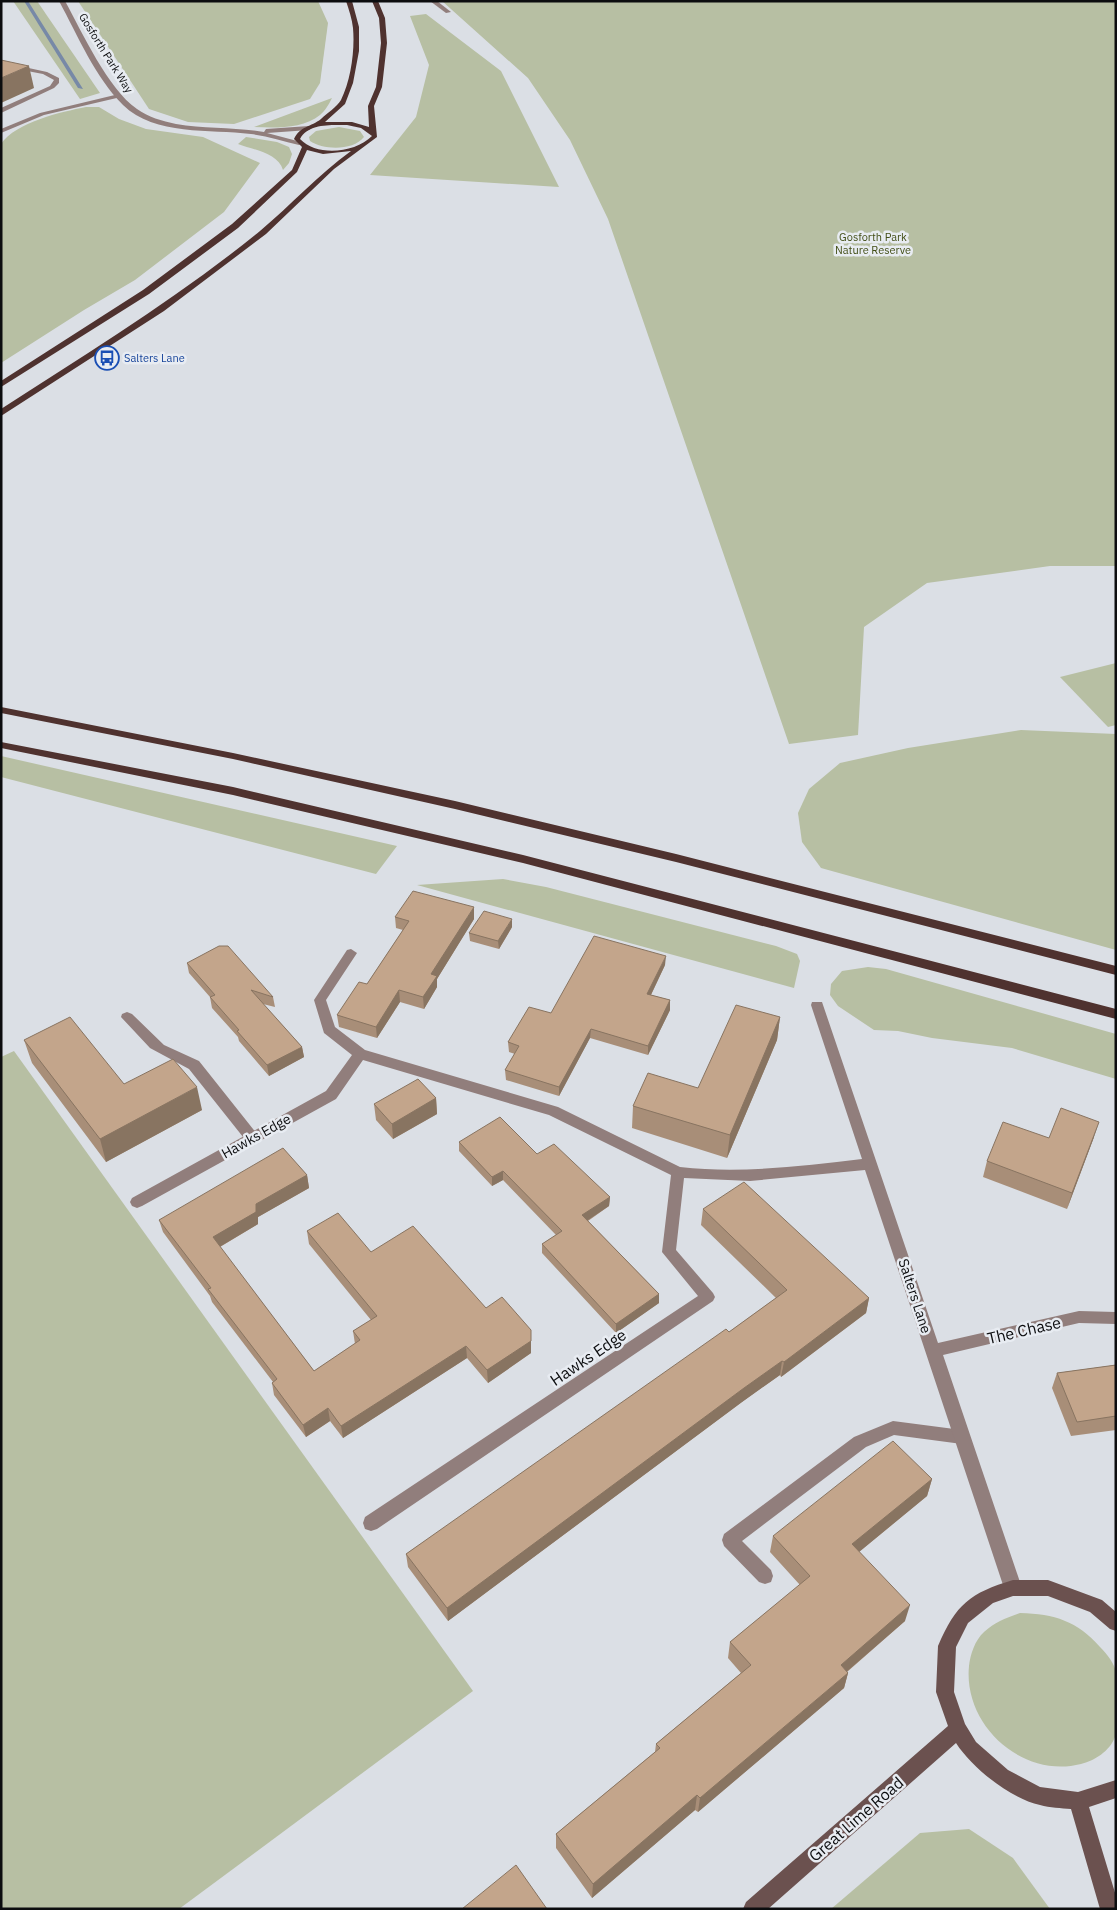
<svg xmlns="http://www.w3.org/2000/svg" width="1117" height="1910" font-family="'IBM Plex Sans',sans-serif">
<rect width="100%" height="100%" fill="#dbdfe5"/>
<g fill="#b7bfa3">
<path d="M 13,1 L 37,1 L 100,93 L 80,99 Z"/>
<path d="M 78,1 L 318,1 L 328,23 L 320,83 L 310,99 L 234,124 L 188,122 L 149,109 Z"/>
<path d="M 442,1 L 1116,1 L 1116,566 L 1050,566 L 927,583 L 864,627 L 858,735 L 789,744 L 608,219 L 570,140 L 528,78 Z"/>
<path d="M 426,14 L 501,71 L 559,187 L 370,175 L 416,117 L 429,65 L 410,16 Z"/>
<path d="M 332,98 C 329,104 325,111 320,115 C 303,129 275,128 254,127 Z"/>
<path d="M 86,107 L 99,107 L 119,119 L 146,129 L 203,137 L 260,163 L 224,212 L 135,280 L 84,310 L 1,363 L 1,144 C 16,122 61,112 86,107 Z"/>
<path d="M 339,127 L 360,131 L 364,137 C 353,151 323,150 310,141 L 309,137 L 316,131 Z"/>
<path d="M 246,137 L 277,142 L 289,147 L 292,154 L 289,163 L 283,170 C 278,153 254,150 238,144 Z"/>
<path d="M 1116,663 L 1116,725 L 1108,727 L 1060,677 Z"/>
<path d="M 1021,730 L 1116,734 L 1116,950 L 821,868 L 802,842 L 798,813 L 809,789 L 840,763 L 908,748 Z"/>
<path d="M 1,756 L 397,846 L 376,874 L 1,777 Z"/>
<path d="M 503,879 L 546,887 L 776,946 L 797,954 L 800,961 L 794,988 L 417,885 Z"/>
<path d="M 868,967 L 886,969 L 1116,1034 L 1116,1079 L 1012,1048 L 932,1038 L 898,1031 L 874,1030 L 838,1006 L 830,995 L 831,984 L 842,971 Z"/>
<path d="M 14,1051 L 473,1691 L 179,1909 L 1,1909 L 1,1057 Z"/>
<path d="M 1020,1613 C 1055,1614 1077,1621 1100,1647 C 1107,1654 1115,1664 1116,1673 C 1117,1683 1116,1693 1116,1703 C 1116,1713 1117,1728 1115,1737 C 1110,1751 1094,1761 1081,1764 C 1022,1779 963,1725 969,1666 C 970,1655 975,1640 984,1632 C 995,1622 1006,1618 1020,1613 Z"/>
<path d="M 969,1829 L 1013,1858 L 1050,1909 L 831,1909 L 920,1833 Z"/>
</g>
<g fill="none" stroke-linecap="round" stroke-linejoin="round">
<path fill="#7789a7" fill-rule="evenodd" d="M 24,1 L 28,1 L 83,89 L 78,88 Z"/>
<g fill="#917e7c" fill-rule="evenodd">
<path d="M 1,62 L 47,72 L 59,78 L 59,83 L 54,88 L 1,113 L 1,108 L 50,86 L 54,80 L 43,74 L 1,66 Z"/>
<path d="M 119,94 L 122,96 L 121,97 L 44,115 L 1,133 L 1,129 L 40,113 Z"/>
<path d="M 127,1012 L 132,1014 L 164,1045 L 199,1061 L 257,1134 L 259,1138 L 257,1142 L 252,1143 L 247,1142 L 189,1069 L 150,1048 L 121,1017 L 122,1014 Z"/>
<path d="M 893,1421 L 962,1430 L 968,1432 L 970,1437 L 968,1442 L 962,1444 L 894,1435 L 866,1447 L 742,1541 L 771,1570 L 773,1576 L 771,1582 L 765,1584 L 759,1582 L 724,1546 L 722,1540 L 724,1534 L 854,1437 Z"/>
</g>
<g fill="#917e7c" fill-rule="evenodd">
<path d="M 59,1 L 65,1 C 82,32 108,89 137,109 C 148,117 162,121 176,124 C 205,129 235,127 264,132 L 266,129 L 309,126 L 312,128 L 309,130 L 267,133 L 301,142 L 301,144 L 299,145 C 283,141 267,136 251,134 C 210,129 155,136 123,105 C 95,77 78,36 59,1 Z"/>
<path d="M 430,1 L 437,1 L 451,12 L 446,13 Z"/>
<path d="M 351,949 L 357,953 L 326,1000 L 335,1027 L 365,1050 L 558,1107 L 680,1167 C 741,1174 801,1166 862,1159 L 811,1005 L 812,1002 L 822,1002 L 938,1343 L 1079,1311 L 1116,1312 L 1116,1324 L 1079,1323 L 943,1355 L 1022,1588 L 1019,1594 L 1013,1596 L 1007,1594 L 1004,1588 L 865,1170 L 750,1181 L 684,1178 L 676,1250 L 713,1293 L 715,1297 L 713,1301 L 377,1529 L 371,1531 L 365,1529 L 363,1523 L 365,1517 L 698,1296 L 662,1252 L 671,1175 L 549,1115 L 363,1060 L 336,1099 L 142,1206 L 137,1208 L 132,1206 L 130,1202 L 132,1198 L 326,1091 L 352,1055 L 324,1033 L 314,1000 L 347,950 Z"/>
</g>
<path fill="#6b514f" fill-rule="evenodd" d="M 1013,1580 L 1048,1580 L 1102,1600 L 1116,1612 L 1116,1631 L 1110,1629 L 1090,1612 L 1048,1596 L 1013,1596 L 993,1603 L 968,1623 L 956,1647 L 954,1692 L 965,1724 L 976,1742 L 1008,1770 L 1040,1787 L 1078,1792 L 1116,1780 L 1116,1798 L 1089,1807 L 1116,1896 L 1116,1909 L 1100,1909 L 1071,1809 C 1061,1808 1050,1808 1040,1805 C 1010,1798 972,1768 956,1743 L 768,1909 L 743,1909 L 746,1902 L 948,1726 L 936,1692 L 938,1646 C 956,1604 970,1593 1013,1580 Z"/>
<g fill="#4f322f" fill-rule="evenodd">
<path d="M 346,1 L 352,1 L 359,27 L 359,51 L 353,83 L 345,104 L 325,122 L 352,122 L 369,127 L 368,106 L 376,87 L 381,43 L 379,18 L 372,1 L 378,1 L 385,18 L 387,43 L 382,87 L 374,106 L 377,137 L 334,169 L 266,234 L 164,311 L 1,416 L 1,409 C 89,352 179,297 260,231 C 291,205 318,175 351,151 L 323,154 L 307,150 L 297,172 L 238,228 L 149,294 L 1,387 L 1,381 L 143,290 L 232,224 L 292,170 L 302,147 L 294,139 C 300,126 311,127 321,119 C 327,113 337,107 341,100 C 351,80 355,50 353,28 C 352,19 349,10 346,1 ZM 347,125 L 361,128 L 372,136 C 355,153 317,157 300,139 C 308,123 332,125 347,125 Z"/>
<path d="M 1,707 L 233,753 L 455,801 L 676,854 L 1116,966 L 1116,975 L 676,862 L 455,809 L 233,759 L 1,713 Z"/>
<path d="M 1,742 L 233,787 L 523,855 L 1116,1009 L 1116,1019 L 523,863 L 233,795 L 1,748 Z"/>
</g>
</g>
<g fill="#a88e78">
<path d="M 395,917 L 474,919 L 437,979 L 437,987 L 424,1009 L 400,1002 L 377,1038 L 339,1027 L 337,1015 L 367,984 L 403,930 L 396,928 Z"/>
<path d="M 512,927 L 499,949 L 470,941 L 469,933 Z"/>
<path d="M 187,963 L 273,997 L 275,1007 L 263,1004 L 302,1047 L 304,1057 L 269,1076 L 239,1041 L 238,1037 L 212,1008 L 210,997 L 189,973 Z"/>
<path d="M 665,965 L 651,995 L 670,1000 L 670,1010 L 648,1055 L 590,1038 L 559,1096 L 506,1080 L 505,1070 L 515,1054 L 509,1052 L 508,1042 L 551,1013 Z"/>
<path d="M 780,1017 L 777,1040 L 727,1158 L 632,1128 L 633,1106 L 698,1088 Z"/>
<path d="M 24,1040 L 124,1084 L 202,1110 L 106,1162 L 32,1063 Z"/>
<path d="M 436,1098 L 437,1114 L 393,1139 L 376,1120 L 374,1104 Z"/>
<path d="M 1094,1137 L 1067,1209 L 983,1177 L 987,1161 L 1049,1138 Z"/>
<path d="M 459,1142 L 537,1154 L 610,1197 L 609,1206 L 588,1221 L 659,1294 L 659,1303 L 616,1333 L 542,1253 L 542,1244 L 556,1235 L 503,1180 L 492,1186 L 459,1151 Z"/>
<path d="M 307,1175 L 309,1188 L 258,1217 L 258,1224 L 220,1247 L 314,1371 L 355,1344 L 353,1331 L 371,1320 L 309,1244 L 307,1231 L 371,1252 L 486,1308 L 531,1353 L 488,1383 L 467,1358 L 343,1438 L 330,1421 L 306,1437 L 274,1395 L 272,1383 L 273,1382 L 212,1302 L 210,1296 L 163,1232 L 159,1220 Z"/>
<path d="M 703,1209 L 869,1298 L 866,1313 L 781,1377 L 780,1375 L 742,1402 L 448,1621 L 408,1567 L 406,1554 L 729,1332 L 776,1298 L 701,1225 Z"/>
<path d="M 1116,1365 L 1116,1430 L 1071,1436 L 1052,1388 L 1057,1373 Z"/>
<path d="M 932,1479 L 927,1496 L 859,1552 L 905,1621 L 847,1672 L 848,1673 L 844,1688 L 698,1812 L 695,1810 L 592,1898 L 556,1848 L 556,1834 L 655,1752 L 656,1744 L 741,1673 L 728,1658 L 730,1642 L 800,1585 L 770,1552 L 773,1536 Z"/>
</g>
<g fill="#887461">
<path d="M 29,66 L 34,88 L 1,103 L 1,78 Z"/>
<path d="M 474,907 L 474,919 L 437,979 L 437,987 L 424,1009 L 423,997 L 431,974 Z"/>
<path d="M 512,919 L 512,927 L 499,949 L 498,941 Z"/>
<path d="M 666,956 L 665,965 L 647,1003 L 647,994 Z"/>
<path d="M 399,990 L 400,1002 L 377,1038 L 376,1027 Z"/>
<path d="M 670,1000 L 670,1010 L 648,1055 L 648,1046 Z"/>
<path d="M 780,1017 L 777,1040 L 727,1158 L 730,1135 Z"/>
<path d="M 591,1029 L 590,1038 L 559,1096 L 559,1087 Z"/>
<path d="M 302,1047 L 304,1057 L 269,1076 L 267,1065 Z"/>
<path d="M 197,1087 L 202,1110 L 106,1162 L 100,1139 Z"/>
<path d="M 436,1098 L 437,1114 L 393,1139 L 392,1124 Z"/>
<path d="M 1099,1122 L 1094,1137 L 1067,1209 L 1072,1193 Z"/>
<path d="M 503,1171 L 503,1180 L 492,1186 L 492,1177 Z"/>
<path d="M 307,1175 L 309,1188 L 258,1217 L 258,1224 L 216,1249 L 213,1237 L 256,1204 Z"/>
<path d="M 610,1197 L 609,1206 L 582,1224 L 582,1215 Z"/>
<path d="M 659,1294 L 659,1303 L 616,1333 L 616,1324 Z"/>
<path d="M 869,1298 L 866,1313 L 781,1377 L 784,1362 Z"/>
<path d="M 531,1330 L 531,1353 L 488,1383 L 487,1370 Z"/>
<path d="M 466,1346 L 467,1358 L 343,1438 L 341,1426 Z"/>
<path d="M 782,1361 L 780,1375 L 742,1402 L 448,1621 L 447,1608 L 744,1388 Z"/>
<path d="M 328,1408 L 330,1421 L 306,1437 L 303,1425 Z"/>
<path d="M 932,1479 L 927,1496 L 848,1561 L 852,1544 Z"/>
<path d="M 910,1605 L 905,1621 L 837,1680 L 841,1665 Z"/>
<path d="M 848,1673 L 844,1688 L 698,1812 L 700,1798 Z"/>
<path d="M 697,1795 L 695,1810 L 592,1898 L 593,1884 Z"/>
</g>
<g fill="#c3a58b" stroke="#887461">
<path d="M 1,60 L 29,66 L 1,78 Z"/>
<path d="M 413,891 L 474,907 L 431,974 L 437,976 L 423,997 L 399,990 L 376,1027 L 337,1015 L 359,982 L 367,984 L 409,921 L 395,917 Z"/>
<path d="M 484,911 L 512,919 L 498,941 L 469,933 Z"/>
<path d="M 594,936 L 666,956 L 647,994 L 670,1000 L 648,1046 L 591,1029 L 559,1087 L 505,1070 L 519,1046 L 508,1042 L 529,1007 L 551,1013 Z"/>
<path d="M 219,946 L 228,946 L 273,997 L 251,990 L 302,1047 L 267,1065 L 237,1031 L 239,1030 L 210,997 L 215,995 L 187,963 Z"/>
<path d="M 736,1005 L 780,1017 L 730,1135 L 633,1106 L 648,1073 L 698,1088 Z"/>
<path d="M 70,1017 L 124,1084 L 173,1059 L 197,1087 L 100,1139 L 24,1040 Z"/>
<path d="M 418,1079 L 436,1098 L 392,1124 L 374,1104 Z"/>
<path d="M 1061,1108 L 1099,1122 L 1072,1193 L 987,1161 L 1003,1122 L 1049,1138 Z"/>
<path d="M 500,1117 L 537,1154 L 554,1144 L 610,1197 L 582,1215 L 659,1294 L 616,1324 L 542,1244 L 562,1231 L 503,1171 L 492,1177 L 459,1142 Z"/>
<path d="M 283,1148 L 307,1175 L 256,1204 L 256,1212 L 213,1237 L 314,1371 L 360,1340 L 353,1331 L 377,1316 L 307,1231 L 338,1213 L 371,1252 L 413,1226 L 486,1308 L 502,1297 L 531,1330 L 531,1341 L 487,1370 L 466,1346 L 341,1426 L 328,1408 L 303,1425 L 272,1383 L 277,1379 L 208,1289 L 211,1288 L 159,1220 Z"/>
<path d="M 744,1182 L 869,1298 L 784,1362 L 782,1361 L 744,1388 L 447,1608 L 406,1554 L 726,1329 L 729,1332 L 787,1290 L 703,1209 Z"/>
<path d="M 1116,1365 L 1116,1416 L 1077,1422 L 1057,1373 Z"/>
<path d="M 893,1441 L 932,1479 L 852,1544 L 910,1605 L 841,1665 L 848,1673 L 700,1798 L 697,1795 L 593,1884 L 556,1834 L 660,1748 L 656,1744 L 751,1665 L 730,1642 L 810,1576 L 773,1536 Z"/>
<path d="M 516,1865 L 547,1909 L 462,1909 Z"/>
</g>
<defs>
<g id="bus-ring" transform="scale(1.25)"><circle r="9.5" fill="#e8ecf2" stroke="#1a4fb4" stroke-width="1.5"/><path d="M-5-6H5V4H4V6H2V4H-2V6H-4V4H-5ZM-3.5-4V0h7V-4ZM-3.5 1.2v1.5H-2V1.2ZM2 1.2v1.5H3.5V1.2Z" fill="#1a4fb4"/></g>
</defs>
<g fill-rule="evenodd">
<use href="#bus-ring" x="107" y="358"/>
</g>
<g text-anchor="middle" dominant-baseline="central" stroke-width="5" stroke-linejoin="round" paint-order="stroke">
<g font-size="11" fill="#0c0d0f" stroke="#e8ecf2">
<text transform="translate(106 53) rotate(58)">Gosforth Park Way</text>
</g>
<g font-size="11" fill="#424e16" stroke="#e8ecf2">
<text x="873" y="237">Gosforth Park<tspan x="873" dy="13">Nature Reserve</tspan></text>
</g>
<g font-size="11" fill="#164399" stroke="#e8ecf2" text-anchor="start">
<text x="124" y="358">Salters Lane</text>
</g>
<g font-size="14" fill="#0c0d0f" stroke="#e8ecf2">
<text transform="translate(256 1136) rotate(-29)">Hawks Edge</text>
<text transform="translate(915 1296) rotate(72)">Salters Lane</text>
</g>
<g font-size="16" fill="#0c0d0f" stroke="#e8ecf2">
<text transform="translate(1024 1330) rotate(-13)">The Chase</text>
<text transform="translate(588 1357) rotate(-34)">Hawks Edge</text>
<text transform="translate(856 1819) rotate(-41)">Great Lime Road</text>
</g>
</g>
<rect width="1117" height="1910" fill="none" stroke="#0c0d0f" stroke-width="5"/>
</svg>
